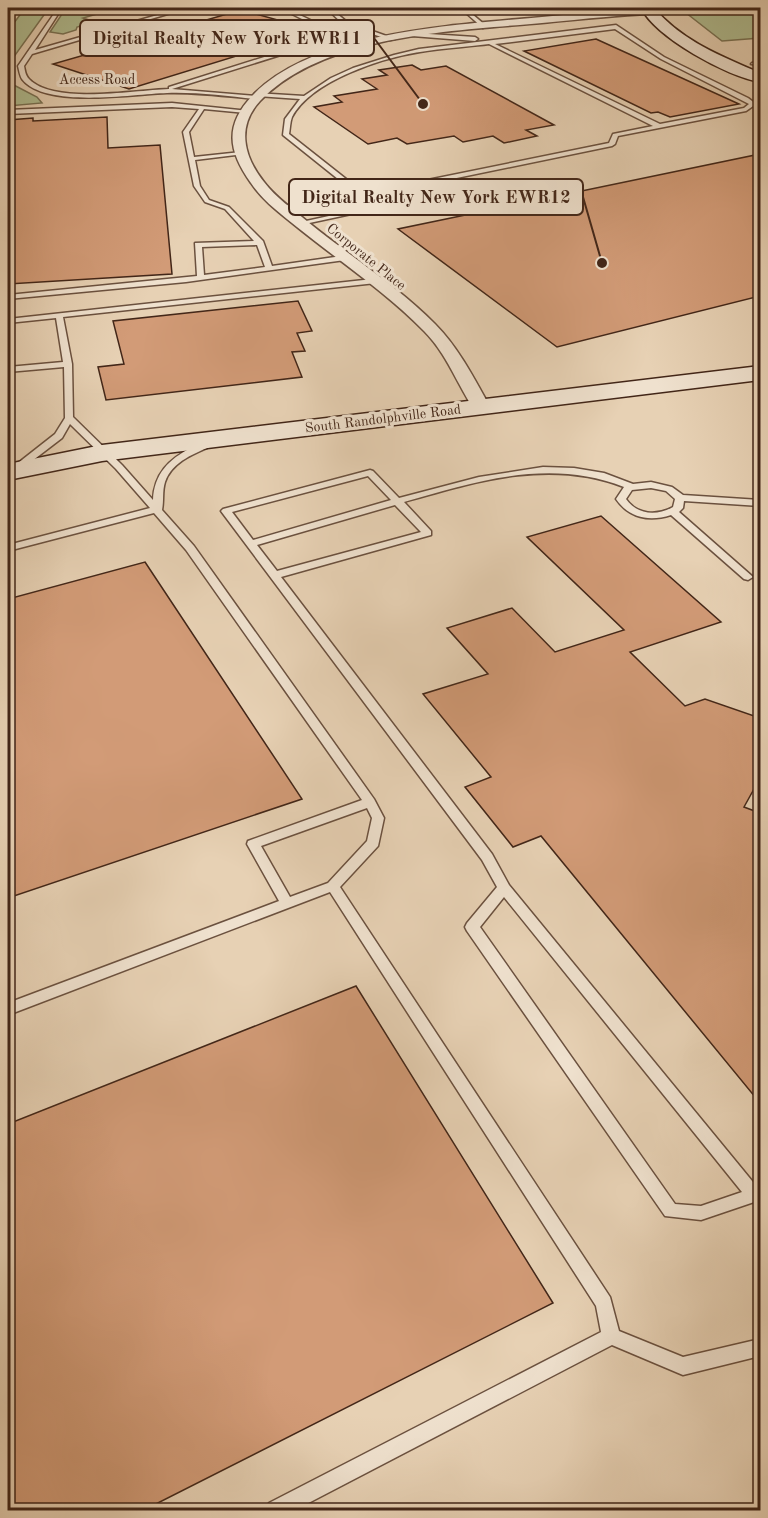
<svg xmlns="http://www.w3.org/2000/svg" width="768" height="1518" font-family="'Old Standard TT',serif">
<rect width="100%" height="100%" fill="#e7d1b4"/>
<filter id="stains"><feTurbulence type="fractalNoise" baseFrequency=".00333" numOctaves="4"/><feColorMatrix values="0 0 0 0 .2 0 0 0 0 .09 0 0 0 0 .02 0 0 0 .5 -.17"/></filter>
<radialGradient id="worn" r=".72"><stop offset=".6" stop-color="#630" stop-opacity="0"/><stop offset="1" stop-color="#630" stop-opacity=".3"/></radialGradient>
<g fill="#b0bd91" stroke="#797254" stroke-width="1.5">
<path d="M 25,8 L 49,8 L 8,65 L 8,31 Z"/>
<path d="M 66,8 L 118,8 L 83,18 L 95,22 L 77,27 L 76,30 L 63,34 L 50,32 Z"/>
<path d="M 749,8 L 760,8 L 760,38 L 722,41 L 681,9 Z"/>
<path d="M 8,82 L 37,97 L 42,103 L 8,106 Z"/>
</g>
<g fill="#d29b77" stroke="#422618" stroke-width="1.5">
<path d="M 241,10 L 318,31 L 129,89 L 53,64 Z"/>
<path d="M 596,39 L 739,104 L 670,117 L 658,112 L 651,113 L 524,51 Z"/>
<path d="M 412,65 L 421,70 L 446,66 L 554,125 L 526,130 L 537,136 L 504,143 L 493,136 L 463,142 L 454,136 L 407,144 L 397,138 L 368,144 L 314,107 L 342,102 L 334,96 L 377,89 L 362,79 L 387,75 L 379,70 Z"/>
<path d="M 107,117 L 108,148 L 160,145 L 172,274 L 8,284 L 8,120 L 33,118 L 33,121 Z"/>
<path d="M 760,154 L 760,296 L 557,347 L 398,229 Z"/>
<path d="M 298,301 L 312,331 L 297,333 L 305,351 L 292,352 L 302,377 L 106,400 L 98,367 L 124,364 L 113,321 Z"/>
<path d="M 601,516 L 721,622 L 630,652 L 685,706 L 705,699 L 760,718 L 760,778 L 744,807 L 760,813 L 760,1103 L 541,836 L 513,847 L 465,787 L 491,777 L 423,694 L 488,674 L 447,628 L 512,608 L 555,652 L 624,630 L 527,537 Z"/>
<path d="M 145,562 L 302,799 L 8,898 L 8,599 Z"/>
<path d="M 356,986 L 553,1303 L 144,1510 L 8,1510 L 8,1124 Z"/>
</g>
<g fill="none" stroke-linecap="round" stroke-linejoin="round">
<g stroke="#6b513f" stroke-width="3">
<g id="lane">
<path d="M 58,8 L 62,8 L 35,50 L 182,8 L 188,8 L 32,54 L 24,66 C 25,70 25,75 29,79 C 54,105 135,90 169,89 L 169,87 L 334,35 L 280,8 L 285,8 L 365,46 L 360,47 L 338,37 L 172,89 L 257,96 L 255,99 C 226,96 196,92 167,93 C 133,94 45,109 22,79 C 20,76 19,70 18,66 Z"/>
<path d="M 326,8 L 330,8 L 347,22 L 395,39 L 390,40 L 343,24 Z"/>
<path d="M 522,8 L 537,8 L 472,14 L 485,25 L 483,28 L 466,13 Z"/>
<path d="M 595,8 L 600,8 L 609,14 L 605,15 Z"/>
<path d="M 616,25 L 664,57 L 748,98 L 756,104 L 746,111 L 618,136 L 615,144 L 612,146 L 408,188 L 356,194 L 283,209 L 280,207 L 353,191 L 283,135 L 285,119 L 300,99 L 257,96 L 255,93 L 304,96 L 331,78 L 353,68 L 394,55 L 419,49 ZM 615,29 L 661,59 L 749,104 L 744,108 L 660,124 L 495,44 ZM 489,44 L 653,126 L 613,134 L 609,143 L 408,184 L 360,190 L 289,134 C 290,129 290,122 292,117 C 312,80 382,58 420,52 C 443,48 466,47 489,44 Z"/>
<path d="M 414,33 L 475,37 L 478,39 L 475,41 L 412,36 Z"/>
<path d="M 760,61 L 760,65 L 751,64 L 752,63 Z"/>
<path d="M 172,103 L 249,111 L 246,113 L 204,109 L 189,132 L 194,157 L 241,152 L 244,154 L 195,160 L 200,186 L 209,200 L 229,207 L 263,241 L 272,266 L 342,256 L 345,256 L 345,260 L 186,282 L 8,299 L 8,295 L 197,276 L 195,243 L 254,241 L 225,209 L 205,202 L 194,186 L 183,132 L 199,109 L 172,107 L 8,114 L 8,110 ZM 257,245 L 265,267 L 204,275 L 202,247 Z"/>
<path d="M 452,189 L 454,190 L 454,192 L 300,225 L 297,223 Z"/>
<path d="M 373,279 L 377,281 L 376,283 L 63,317 L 72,364 L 73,417 L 122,465 L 153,500 C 154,474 169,459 191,448 C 199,445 206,440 214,441 L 214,445 C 196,453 172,461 165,482 C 162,491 164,501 162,510 L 194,546 L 374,799 L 384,818 L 378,846 L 340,887 L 610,1297 L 619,1331 L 683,1357 L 760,1339 L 760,1356 L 683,1375 L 612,1345 L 295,1510 L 267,1510 L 269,1503 L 601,1332 L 596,1306 L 330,892 L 8,1015 L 8,1003 L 279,901 L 247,844 L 248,841 L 362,800 L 186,550 L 154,513 L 8,551 L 8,545 L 150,508 L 116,469 L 70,424 L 62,438 L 19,471 L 13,471 L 13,467 L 55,434 L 65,418 L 64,367 L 8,372 L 8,367 L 63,362 L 56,318 L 8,323 L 8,319 ZM 367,808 L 372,818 L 367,841 L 328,883 L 290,897 L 261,846 Z"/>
<path d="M 757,335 L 760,335 L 760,340 L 756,340 L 755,338 Z"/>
<path d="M 543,467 L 574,468 L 604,473 L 633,484 L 651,482 L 672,487 L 683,495 L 760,500 L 760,506 L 684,501 L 683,508 L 679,512 L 753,577 L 748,580 L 744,579 L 671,515 C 649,522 629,518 616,499 L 624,487 C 550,458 477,481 404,502 L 431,531 L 431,535 L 281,577 L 492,854 L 509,885 L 757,1187 L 760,1186 L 760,1200 L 701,1220 L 665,1216 L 467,931 L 465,927 L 467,923 L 497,887 L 482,860 L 221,511 L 223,509 L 370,470 L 373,471 L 399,498 L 479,477 ZM 368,476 L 391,500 L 253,540 L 232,512 ZM 651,488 L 666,491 L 675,499 L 673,507 C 657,516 637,515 626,499 L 632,490 ZM 395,505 L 421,532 L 277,571 L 257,545 ZM 504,897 L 742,1192 L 701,1206 L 675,1204 L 480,927 Z"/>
</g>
</g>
<g stroke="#6b513f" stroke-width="3">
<path id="street" d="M 637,8 L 671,8 L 674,10 L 669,13 C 627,14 585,19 542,23 C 455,31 324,34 260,101 C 236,127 244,157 264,182 C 276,198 293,209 308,222 C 350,256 397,286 435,324 C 458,347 474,378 490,407 L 487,411 L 475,411 C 457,384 447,354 424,331 C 386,292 339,261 297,227 C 281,214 263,201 251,183 C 228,151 224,125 253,95 C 315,31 457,25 542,17 C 574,14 605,11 637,8 Z"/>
</g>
<g stroke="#422618" stroke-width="3">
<g id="secondary">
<path d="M 641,8 L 654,8 C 682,41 721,56 760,73 L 760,82 C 726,76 657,38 641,8 Z"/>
<path d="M 760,366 L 760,380 L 102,461 L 8,480 L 8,464 L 102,445 Z"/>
</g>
</g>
<use href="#lane" fill="#efe1ce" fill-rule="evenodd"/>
<use href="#street" fill="#efe1ce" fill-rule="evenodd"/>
<use href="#secondary" fill="#efe1ce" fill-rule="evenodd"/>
</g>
<g text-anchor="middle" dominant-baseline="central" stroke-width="6" stroke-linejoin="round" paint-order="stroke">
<g font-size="14" fill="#422618" stroke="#efe1ce">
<text x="97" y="80">Access Road</text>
<text transform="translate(366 257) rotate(39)">Corporate Place</text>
<text transform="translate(383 419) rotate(-7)">South Randolphville Road</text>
</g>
</g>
<path fill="none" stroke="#422618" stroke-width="2" d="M423 104L374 38M602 263L583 197"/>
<g fill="#422618" stroke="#efe1ce" stroke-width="2">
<circle cx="423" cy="104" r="6"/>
<circle cx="602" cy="263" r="6"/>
</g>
<g fill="#efe1ce" stroke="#422618" stroke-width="2">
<rect x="80" y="20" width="294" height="36" rx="6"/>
<rect x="289" y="179" width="294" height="36" rx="6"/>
</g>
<g font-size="18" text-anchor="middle" font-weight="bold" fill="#422618">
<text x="227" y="44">Digital Realty New York EWR11</text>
<text x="436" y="203">Digital Realty New York EWR12</text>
</g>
<rect width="768" height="1518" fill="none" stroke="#e7d1b4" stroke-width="30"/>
<rect x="9" y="9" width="750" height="1500" fill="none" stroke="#422618" stroke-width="3"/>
<rect x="15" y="15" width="738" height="1488" fill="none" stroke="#422618" stroke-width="1.5"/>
<rect width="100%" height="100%" filter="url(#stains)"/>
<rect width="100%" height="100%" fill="url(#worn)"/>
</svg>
